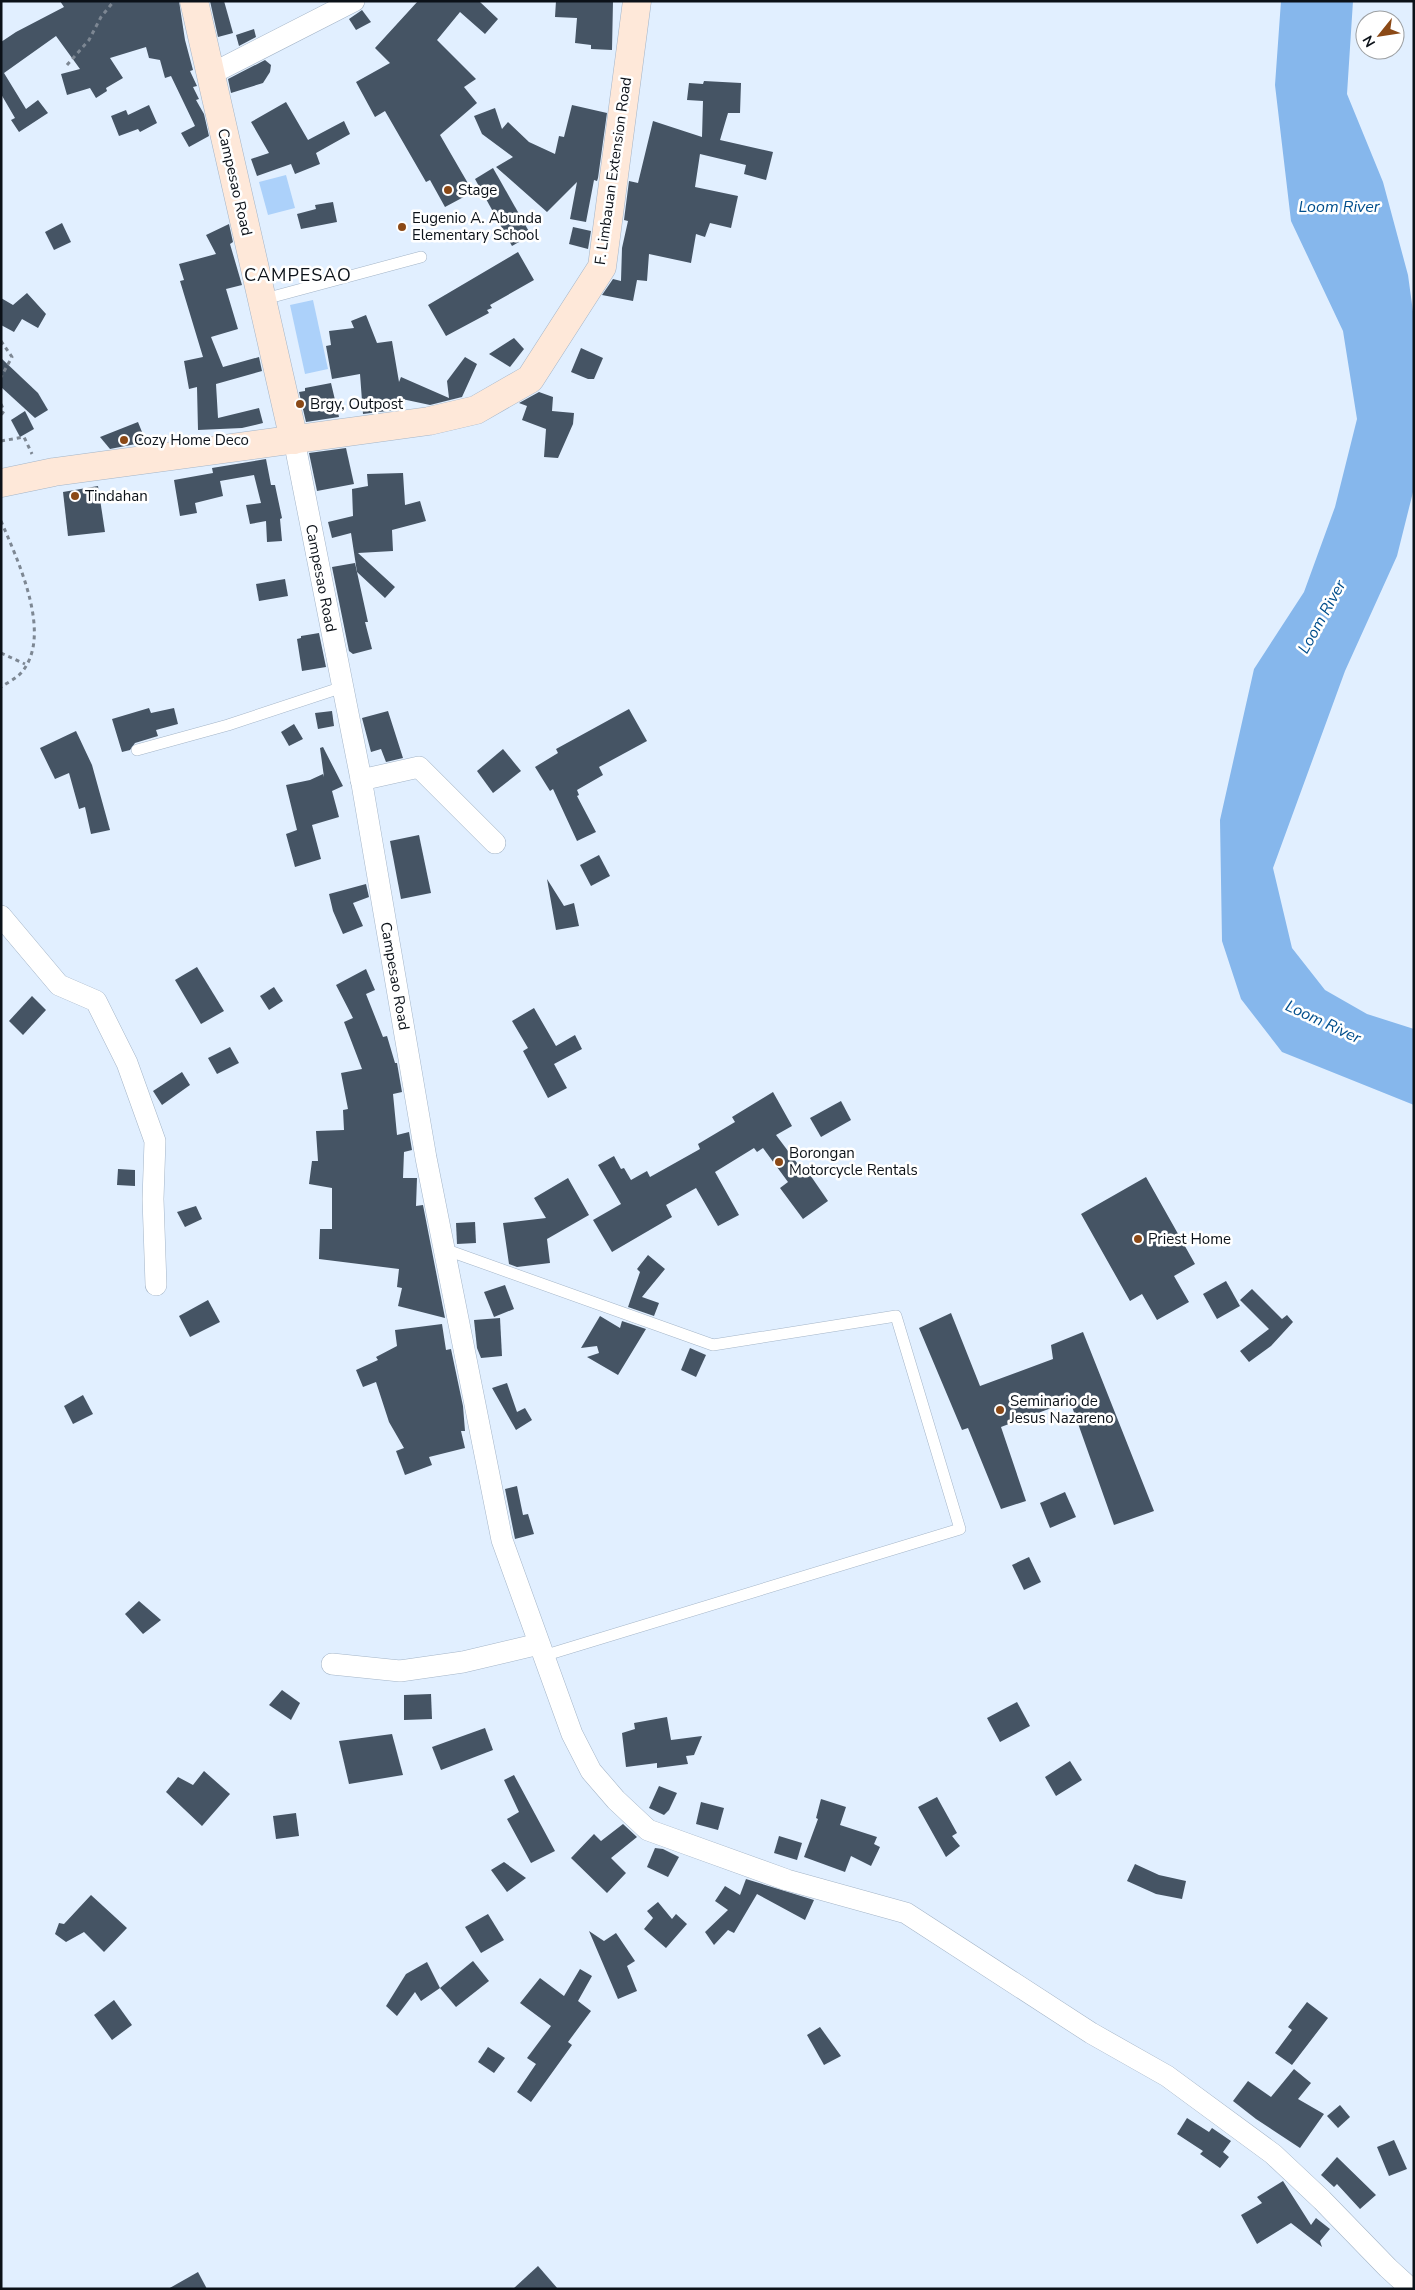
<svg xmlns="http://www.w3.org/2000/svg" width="1415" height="2290" font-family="'Nunito Sans',sans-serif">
<rect width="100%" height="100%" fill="#e1efff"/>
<g fill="#acd1fa">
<path d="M 286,175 L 295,208 L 268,215 L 259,182 Z"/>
<path d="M 313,300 L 328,369 L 305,374 L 290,305 Z"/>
</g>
<path fill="#86b7ec" d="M 1281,1 L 1353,1 L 1347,94 L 1383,182 L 1408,275 L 1414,319 L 1414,488 L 1397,556 L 1345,671 L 1273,868 L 1292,948 L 1325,990 L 1367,1014 L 1414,1029 L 1414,1105 L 1282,1052 L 1241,999 L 1222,941 L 1220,820 L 1254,669 L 1304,592 L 1335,507 L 1357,419 L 1343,331 L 1291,221 L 1275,85 Z"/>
<g fill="#455464">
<path d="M 60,1 L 179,1 L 185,40 L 193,70 L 190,71 L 197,86 L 193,87 L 199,99 L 196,100 L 204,114 L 209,136 L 189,147 L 181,133 L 195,126 L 171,76 L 165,78 L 160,60 L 149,58 L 146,47 L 110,58 L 123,78 L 106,88 L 107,91 L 96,98 L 90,88 L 67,95 L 61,74 L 80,69 L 56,36 L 4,73 L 26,109 L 38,100 L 48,113 L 19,132 L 11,120 L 15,118 L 1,94 L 1,42 L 16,32 L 64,7 Z"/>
<path d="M 210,1 L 224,1 L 233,33 L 218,37 Z"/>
<path d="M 418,1 L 479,1 L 498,19 L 485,34 L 460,12 L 437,40 L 476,79 L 464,87 L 477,103 L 440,135 L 473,192 L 445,207 L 430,180 L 426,182 L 385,111 L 375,117 L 356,82 L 390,63 L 375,48 Z"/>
<path d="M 556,1 L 613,1 L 612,50 L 591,49 L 591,45 L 575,43 L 577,18 L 555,17 Z"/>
<path d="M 362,10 L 371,22 L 356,30 L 349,19 Z"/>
<path d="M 254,29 L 256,37 L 239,46 L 236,35 Z"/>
<path d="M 265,60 L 271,65 L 270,72 L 263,83 L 231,93 L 228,79 Z"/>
<path d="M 704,81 L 741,83 L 740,113 L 728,113 L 720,140 L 773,152 L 766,180 L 744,174 L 746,165 L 700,154 L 695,187 L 738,196 L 731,228 L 710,223 L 705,237 L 696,234 L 691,263 L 649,254 L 647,281 L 637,280 L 633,301 L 602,295 L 613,279 L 621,281 L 622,248 L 628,221 L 624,220 L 629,181 L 638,183 L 653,121 L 702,137 L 703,101 L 687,100 L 689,83 L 703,84 Z"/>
<path d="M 286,102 L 308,140 L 344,121 L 350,134 L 316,153 L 320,164 L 295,174 L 291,164 L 257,176 L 251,159 L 269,153 L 251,122 Z"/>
<path d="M 149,105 L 157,123 L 140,132 L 138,129 L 119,136 L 111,116 L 126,110 L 128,115 Z"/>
<path d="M 572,105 L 607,113 L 598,178 L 597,181 L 594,180 L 586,222 L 570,219 L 577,182 L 547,212 L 496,167 L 513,157 L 482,134 L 474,116 L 495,108 L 502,129 L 508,122 L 529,142 L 555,154 L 559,136 L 564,137 Z"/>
<path d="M 493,168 L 531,235 L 512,246 L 475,179 Z"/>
<path d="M 333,202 L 337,222 L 301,229 L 297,214 L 316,209 L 315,205 Z"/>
<path d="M 62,223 L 71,242 L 54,250 L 45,232 Z"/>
<path d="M 229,224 L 233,242 L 230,244 L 242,285 L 226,289 L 238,329 L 211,337 L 223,367 L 259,357 L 262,371 L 216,384 L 218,418 L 259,408 L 263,423 L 242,428 L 198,430 L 197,387 L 189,389 L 184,361 L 203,357 L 180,281 L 184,280 L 179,264 L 216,254 L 206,235 Z"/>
<path d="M 573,227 L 591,231 L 588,249 L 569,244 Z"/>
<path d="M 518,252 L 534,280 L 490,305 L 492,308 L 487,310 L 489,313 L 446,336 L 428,305 Z"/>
<path d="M 27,293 L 46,314 L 38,328 L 22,319 L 14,332 L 1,325 L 1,298 L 13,305 Z"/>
<path d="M 366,315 L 377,343 L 392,341 L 399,382 L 401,377 L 449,398 L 447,381 L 465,357 L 477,364 L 462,397 L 430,405 L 402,399 L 403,409 L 363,414 L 360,374 L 332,379 L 326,346 L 331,345 L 329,331 L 354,328 L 351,321 Z"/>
<path d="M 514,338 L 524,349 L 510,367 L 489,354 Z"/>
<path d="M 581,348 L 603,358 L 594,379 L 588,379 L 571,372 Z"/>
<path d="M 1,358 L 38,393 L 48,410 L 35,418 L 1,387 Z"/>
<path d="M 331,383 L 339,417 L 306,422 L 299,392 L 305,391 L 305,388 Z"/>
<path d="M 539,392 L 553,397 L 552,411 L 574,413 L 573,424 L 558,458 L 544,457 L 546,429 L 522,420 L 527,406 L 519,403 Z"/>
<path d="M 25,411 L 34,429 L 20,437 L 11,420 Z"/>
<path d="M 138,422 L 146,442 L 110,449 L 100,437 Z"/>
<path d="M 346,448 L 354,484 L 317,491 L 309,453 Z"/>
<path d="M 266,459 L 271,485 L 275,485 L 282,518 L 280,519 L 282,541 L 267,542 L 266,521 L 250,524 L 246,505 L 261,503 L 254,475 L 220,481 L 223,496 L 195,503 L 197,513 L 180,516 L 174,480 L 213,473 L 212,468 Z"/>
<path d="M 403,473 L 405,505 L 420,501 L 426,521 L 392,530 L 393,551 L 358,553 L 395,587 L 385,598 L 357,572 L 351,533 L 332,538 L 328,522 L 353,516 L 352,489 L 368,486 L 367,474 Z"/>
<path d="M 98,486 L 105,532 L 68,536 L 63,492 Z"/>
<path d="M 355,563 L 368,622 L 365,622 L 372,649 L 353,654 L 349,651 L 332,567 Z"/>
<path d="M 285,579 L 288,596 L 259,601 L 256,584 Z"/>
<path d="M 319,633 L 326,667 L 302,671 L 297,639 L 301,638 L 301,636 Z"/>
<path d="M 149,708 L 151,713 L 174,708 L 178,724 L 156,730 L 158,736 L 135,743 L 130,750 L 122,752 L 112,719 Z"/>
<path d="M 629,709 L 647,741 L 599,767 L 603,775 L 577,790 L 579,795 L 577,796 L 596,832 L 577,841 L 553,789 L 550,791 L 535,767 L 558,753 L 556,749 Z"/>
<path d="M 332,711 L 334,726 L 318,729 L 315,713 Z"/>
<path d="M 388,711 L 403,758 L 386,762 L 381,749 L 371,752 L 362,718 Z"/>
<path d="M 294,724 L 303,739 L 289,746 L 281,732 Z"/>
<path d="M 76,731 L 92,765 L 110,830 L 91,834 L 85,807 L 79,809 L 69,773 L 55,779 L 40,748 Z"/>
<path d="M 323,747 L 343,786 L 332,791 L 339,817 L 312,825 L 321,859 L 295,867 L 286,834 L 297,830 L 286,785 L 310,780 L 323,774 L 324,777 L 320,748 Z"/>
<path d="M 503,749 L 521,771 L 493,793 L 477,771 Z"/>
<path d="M 419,835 L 431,893 L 401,899 L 390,841 Z"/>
<path d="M 599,855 L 610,876 L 591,886 L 580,865 Z"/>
<path d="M 547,879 L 564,906 L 574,903 L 579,926 L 556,930 Z"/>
<path d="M 366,884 L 369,897 L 353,903 L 363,926 L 343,934 L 333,911 L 329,894 Z"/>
<path d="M 197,967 L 224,1011 L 201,1024 L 175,980 Z"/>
<path d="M 366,969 L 375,990 L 366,994 L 383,1037 L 387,1036 L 395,1063 L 397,1063 L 402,1092 L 393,1094 L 397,1135 L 409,1132 L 412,1150 L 404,1152 L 403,1178 L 417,1178 L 416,1206 L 423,1205 L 445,1318 L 398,1306 L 402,1288 L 397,1287 L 399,1269 L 319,1259 L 320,1229 L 332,1229 L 332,1188 L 309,1184 L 312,1161 L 318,1161 L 316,1131 L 344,1130 L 343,1110 L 348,1109 L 341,1073 L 362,1069 L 344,1022 L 353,1018 L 336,985 Z"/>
<path d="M 274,987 L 283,1001 L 269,1010 L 260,996 Z"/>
<path d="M 32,996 L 46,1010 L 23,1035 L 9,1021 Z"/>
<path d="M 534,1008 L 556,1046 L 575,1035 L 582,1049 L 554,1064 L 567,1088 L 548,1098 L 523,1051 L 528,1048 L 512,1021 Z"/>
<path d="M 230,1047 L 239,1063 L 217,1074 L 208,1058 Z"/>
<path d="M 182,1072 L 190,1085 L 162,1105 L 153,1091 Z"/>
<path d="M 773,1092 L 792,1126 L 776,1135 L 803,1171 L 806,1169 L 828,1201 L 803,1219 L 780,1188 L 788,1182 L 763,1148 L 757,1152 L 754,1148 L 715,1172 L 739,1215 L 718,1226 L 696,1188 L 666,1205 L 672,1217 L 612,1252 L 593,1220 L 621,1204 L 598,1165 L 614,1156 L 621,1169 L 624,1168 L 631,1180 L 647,1171 L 650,1177 L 700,1149 L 698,1144 L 735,1122 L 732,1117 Z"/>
<path d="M 841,1101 L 851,1120 L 821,1137 L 810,1118 Z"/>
<path d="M 118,1169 L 135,1170 L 135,1186 L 117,1185 Z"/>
<path d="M 1146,1177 L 1195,1264 L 1174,1276 L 1189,1302 L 1157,1320 L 1142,1294 L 1130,1301 L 1081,1214 Z"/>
<path d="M 568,1178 L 589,1215 L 547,1239 L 550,1263 L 517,1267 L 509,1264 L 503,1223 L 546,1218 L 534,1198 Z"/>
<path d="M 196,1206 L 202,1219 L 185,1227 L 177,1212 Z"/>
<path d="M 475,1222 L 476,1243 L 457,1244 L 456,1223 Z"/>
<path d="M 648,1255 L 665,1269 L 642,1297 L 659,1303 L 654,1316 L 628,1307 L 640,1272 L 637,1269 Z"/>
<path d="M 1226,1281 L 1240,1306 L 1217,1319 L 1203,1294 Z"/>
<path d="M 505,1285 L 514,1309 L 494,1317 L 484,1292 Z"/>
<path d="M 1252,1289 L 1282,1319 L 1287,1315 L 1293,1322 L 1271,1346 L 1249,1362 L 1240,1351 L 1269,1329 L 1240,1300 Z"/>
<path d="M 208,1300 L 220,1322 L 190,1337 L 179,1316 Z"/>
<path d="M 951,1313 L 980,1386 L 1053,1359 L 1051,1345 L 1083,1332 L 1154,1511 L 1114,1525 L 1070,1401 L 1001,1427 L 1026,1501 L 1001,1509 L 968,1428 L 962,1430 L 919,1328 Z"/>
<path d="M 600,1316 L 620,1328 L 622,1321 L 646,1329 L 618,1375 L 587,1357 L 599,1353 L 597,1346 L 581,1348 Z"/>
<path d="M 500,1318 L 502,1356 L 481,1358 L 477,1348 L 474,1320 Z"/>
<path d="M 442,1324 L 446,1350 L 451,1349 L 463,1406 L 465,1431 L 461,1431 L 465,1448 L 429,1457 L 432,1465 L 405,1475 L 396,1451 L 404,1448 L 389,1422 L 376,1382 L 363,1387 L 356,1370 L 378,1360 L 376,1357 L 397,1346 L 395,1330 Z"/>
<path d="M 690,1348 L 706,1355 L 696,1377 L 681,1370 Z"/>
<path d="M 507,1383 L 517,1412 L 525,1408 L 532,1420 L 516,1430 L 492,1388 Z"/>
<path d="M 83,1395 L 93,1414 L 73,1424 L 64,1406 Z"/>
<path d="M 517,1486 L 523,1515 L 528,1514 L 534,1534 L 515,1539 L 505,1489 Z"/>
<path d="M 1065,1492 L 1076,1517 L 1050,1528 L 1040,1503 Z"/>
<path d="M 1029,1557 L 1041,1582 L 1024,1590 L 1012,1565 Z"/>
<path d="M 139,1601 L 161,1620 L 143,1634 L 125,1614 Z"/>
<path d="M 282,1690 L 300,1703 L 291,1720 L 269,1705 Z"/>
<path d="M 431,1694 L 432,1719 L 404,1720 L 404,1695 Z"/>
<path d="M 1017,1702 L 1030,1726 L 1000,1742 L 987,1718 Z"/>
<path d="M 667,1717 L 671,1740 L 702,1736 L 694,1755 L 686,1756 L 688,1764 L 657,1768 L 657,1763 L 626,1767 L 622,1733 L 635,1729 L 634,1723 Z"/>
<path d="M 485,1728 L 493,1750 L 441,1770 L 432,1747 Z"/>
<path d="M 392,1734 L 403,1775 L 349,1784 L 339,1741 Z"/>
<path d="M 1070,1761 L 1082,1780 L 1056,1796 L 1045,1777 Z"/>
<path d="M 204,1771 L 230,1794 L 202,1826 L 166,1792 L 178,1777 L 193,1785 Z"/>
<path d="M 514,1775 L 555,1851 L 531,1863 L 507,1819 L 519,1812 L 504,1780 Z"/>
<path d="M 659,1786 L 677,1793 L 669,1810 L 664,1815 L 649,1808 Z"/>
<path d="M 937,1797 L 957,1833 L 952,1836 L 960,1846 L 946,1857 L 918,1807 Z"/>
<path d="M 821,1799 L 846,1807 L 840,1825 L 877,1837 L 874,1844 L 880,1847 L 871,1866 L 851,1856 L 845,1872 L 804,1857 L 818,1819 L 816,1818 Z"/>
<path d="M 701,1802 L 724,1808 L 718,1830 L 696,1824 Z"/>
<path d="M 296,1813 L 299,1836 L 276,1839 L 273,1816 Z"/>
<path d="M 623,1824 L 637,1837 L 611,1858 L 626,1873 L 607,1893 L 571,1858 L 594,1834 L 601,1841 Z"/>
<path d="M 779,1836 L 802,1843 L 797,1860 L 774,1853 Z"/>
<path d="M 655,1848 L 663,1849 L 679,1857 L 668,1877 L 647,1867 Z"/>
<path d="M 504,1862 L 526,1878 L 507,1892 L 491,1870 Z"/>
<path d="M 1135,1864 L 1159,1875 L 1186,1881 L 1182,1899 L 1156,1894 L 1127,1881 Z"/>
<path d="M 746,1879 L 814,1900 L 805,1920 L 757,1894 L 734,1933 L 728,1930 L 714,1945 L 705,1932 L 728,1910 L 715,1901 L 725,1886 L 740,1895 Z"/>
<path d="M 91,1895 L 127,1928 L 104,1952 L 84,1932 L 66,1942 L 55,1934 L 59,1923 L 64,1924 Z"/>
<path d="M 658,1902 L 672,1919 L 676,1914 L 687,1924 L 666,1948 L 644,1929 L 653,1918 L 647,1911 Z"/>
<path d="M 488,1914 L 504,1940 L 481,1953 L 465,1927 Z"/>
<path d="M 589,1931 L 604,1941 L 616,1933 L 635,1961 L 627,1966 L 637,1991 L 618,1999 Z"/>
<path d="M 473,1961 L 489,1981 L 456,2007 L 440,1988 Z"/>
<path d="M 427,1962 L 440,1988 L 421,2001 L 415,1992 L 397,2016 L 386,2006 L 406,1974 Z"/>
<path d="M 580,1969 L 592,1976 L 578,2001 L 591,2011 L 568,2042 L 572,2045 L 531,2102 L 517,2092 L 536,2064 L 527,2058 L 551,2026 L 520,2003 L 540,1978 L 564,1996 Z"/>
<path d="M 114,2000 L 132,2025 L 112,2040 L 94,2015 Z"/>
<path d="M 1307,2002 L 1328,2018 L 1292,2065 L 1275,2053 L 1292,2030 L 1288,2027 Z"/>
<path d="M 820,2027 L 841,2056 L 824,2065 L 807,2035 Z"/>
<path d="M 488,2047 L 505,2058 L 494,2073 L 478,2062 Z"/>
<path d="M 1294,2069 L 1311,2083 L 1298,2099 L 1324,2114 L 1300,2148 L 1256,2119 L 1233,2101 L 1248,2081 L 1271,2097 Z"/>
<path d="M 1340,2105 L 1350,2117 L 1338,2128 L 1327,2116 Z"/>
<path d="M 1187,2118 L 1209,2132 L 1212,2128 L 1231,2141 L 1223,2152 L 1229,2157 L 1220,2168 L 1200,2154 L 1203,2151 L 1177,2134 Z"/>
<path d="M 1394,2140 L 1407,2169 L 1389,2176 L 1377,2147 Z"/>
<path d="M 1337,2157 L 1376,2195 L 1360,2209 L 1337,2184 L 1334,2187 L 1321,2175 Z"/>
<path d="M 1283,2181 L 1311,2225 L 1316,2218 L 1330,2229 L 1320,2241 L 1322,2247 L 1291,2223 L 1257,2244 L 1241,2215 L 1262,2203 L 1257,2197 Z"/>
<path d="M 538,2266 L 558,2289 L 513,2289 Z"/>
<path d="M 198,2272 L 207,2289 L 168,2289 Z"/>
</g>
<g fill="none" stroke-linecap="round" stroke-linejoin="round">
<g stroke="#a4b5c8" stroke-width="12">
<g id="lane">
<path d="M 261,300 L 421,257"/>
<path d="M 137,750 L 228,725 L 343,687"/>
<path d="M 444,1249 L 713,1345 L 896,1316 L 960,1529 L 543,1656"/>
</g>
</g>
<g stroke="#a4b5c8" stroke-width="22">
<g id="street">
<path d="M 211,74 L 354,1"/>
<path d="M 294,440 L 362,784 L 426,1158 L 502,1540 L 572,1734 L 591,1771 L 616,1800 L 648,1830 L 787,1880 L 906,1913 L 1091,2033 L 1167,2076 L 1273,2154 L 1322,2200 L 1388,2268 L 1411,2289"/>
<path d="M 361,780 L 419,767 L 495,843"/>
<path d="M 1,916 L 59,985 L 96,1001 L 127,1063 L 155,1141 L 153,1199 L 156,1285"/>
<path d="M 332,1664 L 400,1671 L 463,1662 L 539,1644"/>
</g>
</g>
<g stroke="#a4b5c8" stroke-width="29">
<g id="secondary">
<path d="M 194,1 L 294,440"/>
<path d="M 1,483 L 54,472 L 429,421 L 476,410 L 530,379 L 602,267 L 637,1"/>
</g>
</g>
<g stroke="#7d8793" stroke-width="3" stroke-dasharray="4 4" stroke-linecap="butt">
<path d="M 67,65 L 89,40 L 101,17 L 114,1"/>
<path d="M 1,341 L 12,357 L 1,377"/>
<path d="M 1,404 L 4,411 L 1,415"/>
<path d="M 1,441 L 24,437 L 32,454"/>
<path d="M 1,521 C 17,559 55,637 20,674 C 15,679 7,683 1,687"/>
<path d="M 1,653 L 25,664"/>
</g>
<use href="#lane" stroke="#fff" stroke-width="11"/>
<use href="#street" stroke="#fff" stroke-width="21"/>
<use href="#secondary" stroke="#fee8d9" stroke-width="28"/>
</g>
<g fill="#8b4916" stroke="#fff" stroke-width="2">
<circle cx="448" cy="190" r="5"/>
<circle cx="402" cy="227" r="5"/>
<circle cx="300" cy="404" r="5"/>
<circle cx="124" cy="440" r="5"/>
<circle cx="75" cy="496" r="5"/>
<circle cx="779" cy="1162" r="5"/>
<circle cx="1138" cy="1239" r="5"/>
<circle cx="1000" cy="1410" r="5"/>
</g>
<g text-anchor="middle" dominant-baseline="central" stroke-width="5" stroke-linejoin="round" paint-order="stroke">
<g font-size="15" fill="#0b1118" stroke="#fff">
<text transform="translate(613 171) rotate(-82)">F. Limbauan Extension Road</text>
<text transform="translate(235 182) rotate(77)">Campesao Road</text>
<text transform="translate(321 578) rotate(79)">Campesao Road</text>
<text transform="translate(395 976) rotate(80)">Campesao Road</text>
</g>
<g font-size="15" fill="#0b1118" stroke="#fff" text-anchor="start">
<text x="458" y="190">Stage</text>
<text x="412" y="218">Eugenio A. Abunda<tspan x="412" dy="17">Elementary School</tspan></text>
<text x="310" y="404">Brgy, Outpost</text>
<text x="134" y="440">Cozy Home Deco</text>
<text x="85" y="496">Tindahan</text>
<text x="789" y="1153">Borongan<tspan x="789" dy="17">Motorcycle Rentals</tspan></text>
<text x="1148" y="1239">Priest Home</text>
<text x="1010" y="1401">Seminario de<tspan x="1010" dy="17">Jesus Nazareno</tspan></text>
</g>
<g font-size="16" font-style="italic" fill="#004e8c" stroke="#fff">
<text x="1339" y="207">Loom River</text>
<text transform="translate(1322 617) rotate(-61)">Loom River</text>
<text transform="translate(1323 1022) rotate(25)">Loom River</text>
</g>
<g font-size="18" letter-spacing="1" fill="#0b1118" stroke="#fff">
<text x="298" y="275">CAMPESAO</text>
</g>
</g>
<rect width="1415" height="2290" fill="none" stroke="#0b1118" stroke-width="5"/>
<g transform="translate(1380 35) rotate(240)"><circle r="24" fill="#ffffff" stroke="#9da0a3"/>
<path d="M0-4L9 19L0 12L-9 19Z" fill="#8b4916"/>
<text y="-8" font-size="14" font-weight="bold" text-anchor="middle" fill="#0b1118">N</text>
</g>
</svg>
